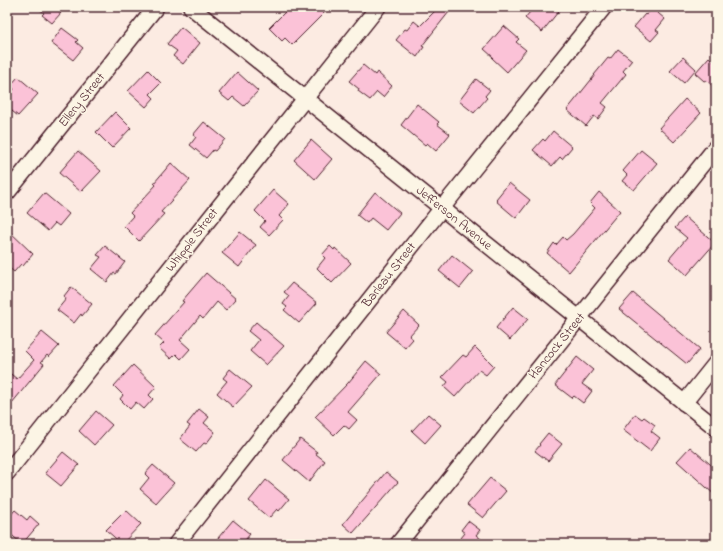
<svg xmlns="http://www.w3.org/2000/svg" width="723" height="551" font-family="'Indie Flower',sans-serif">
<rect width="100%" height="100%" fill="#fcebe2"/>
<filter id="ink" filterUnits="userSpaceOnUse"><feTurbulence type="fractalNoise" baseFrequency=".025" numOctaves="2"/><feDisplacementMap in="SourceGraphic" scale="8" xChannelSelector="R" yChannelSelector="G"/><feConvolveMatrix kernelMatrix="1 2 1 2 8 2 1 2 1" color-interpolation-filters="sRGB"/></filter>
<g filter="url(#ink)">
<g fill="#fbc2d7" stroke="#4a1f2b">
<path d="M 37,7 L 55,7 L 61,13 L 52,23 L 42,15 L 44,13 Z"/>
<path d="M 290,7 L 330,7 L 292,45 L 285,38 L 282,41 L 269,28 Z"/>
<path d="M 439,7 L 453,7 L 422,46 L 424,47 L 417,57 L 396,40 L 405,29 L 407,30 L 414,21 L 420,26 Z"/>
<path d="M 534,7 L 562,7 L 542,32 L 525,18 Z"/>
<path d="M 652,8 L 665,19 L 656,30 L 659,32 L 651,41 L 634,27 L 645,14 L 646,15 Z"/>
<path d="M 504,26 L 519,39 L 516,42 L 526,50 L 507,72 L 492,58 L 493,57 L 484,49 Z"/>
<path d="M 181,27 L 200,43 L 183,64 L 173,56 L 177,51 L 167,44 Z"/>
<path d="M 62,28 L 78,40 L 76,42 L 83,48 L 73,60 L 51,43 Z"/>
<path d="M 618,49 L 632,60 L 623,71 L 626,74 L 602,103 L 607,107 L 598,119 L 594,116 L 586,126 L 567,110 L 595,75 L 594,75 L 608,58 L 610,59 Z"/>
<path d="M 683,57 L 696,69 L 684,83 L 670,71 Z"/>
<path d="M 709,57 L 716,64 L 716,89 L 706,80 L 704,81 L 695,73 Z"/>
<path d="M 363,65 L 375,75 L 377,72 L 392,86 L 383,97 L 377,92 L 370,100 L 358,91 L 359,89 L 349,81 Z"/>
<path d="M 148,70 L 161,83 L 150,94 L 154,98 L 146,107 L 128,91 Z"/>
<path d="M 237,72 L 258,91 L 244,106 L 233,97 L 229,101 L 219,93 Z"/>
<path d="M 18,77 L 38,94 L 18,116 L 7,107 L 7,97 L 14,89 L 10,86 Z"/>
<path d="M 476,79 L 490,90 L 485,96 L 487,98 L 474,113 L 459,101 Z"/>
<path d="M 685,99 L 701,113 L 674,142 L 659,128 Z"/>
<path d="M 417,104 L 439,122 L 437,124 L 450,134 L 436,151 L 427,143 L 425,145 L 401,125 Z"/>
<path d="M 115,112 L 131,128 L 112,148 L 96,132 Z"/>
<path d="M 204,122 L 225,139 L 215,151 L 213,150 L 206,158 L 190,145 L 196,137 L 193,135 Z"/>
<path d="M 553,131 L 572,147 L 562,159 L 560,157 L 552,166 L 533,150 L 543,139 L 545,141 Z"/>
<path d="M 311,140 L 332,159 L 315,179 L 294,160 Z"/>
<path d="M 641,150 L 657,163 L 634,190 L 622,181 L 627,175 L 623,171 Z"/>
<path d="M 78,151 L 101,171 L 81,192 L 59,173 Z"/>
<path d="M 171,163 L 190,180 L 161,212 L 164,214 L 139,241 L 124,226 L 133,216 L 130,213 L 156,185 L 154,183 Z"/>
<path d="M 509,183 L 530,200 L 516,218 L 496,201 L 497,200 L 496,199 Z"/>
<path d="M 273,190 L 289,204 L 279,216 L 283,220 L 269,235 L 260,227 L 265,221 L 255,211 Z"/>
<path d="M 375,192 L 400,213 L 386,230 L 371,218 L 367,223 L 357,215 Z"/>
<path d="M 599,192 L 620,211 L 569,272 L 547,253 L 554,243 L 556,245 L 563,237 L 566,240 L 573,234 L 595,208 L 590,203 Z"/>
<path d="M 44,193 L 69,214 L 59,226 L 55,223 L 48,231 L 27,213 Z"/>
<path d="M 685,217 L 715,243 L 687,275 L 669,259 L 687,238 L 675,228 Z"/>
<path d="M 7,229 L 33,254 L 23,266 L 21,264 L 14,272 L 7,266 Z"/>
<path d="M 240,232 L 256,245 L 239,267 L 222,253 Z"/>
<path d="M 105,246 L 125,262 L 116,274 L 114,273 L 107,282 L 91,269 L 101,257 L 97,255 Z"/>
<path d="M 330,246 L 334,250 L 335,248 L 351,263 L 332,283 L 317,268 L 325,258 L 322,255 Z"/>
<path d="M 452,255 L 473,272 L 460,288 L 439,271 Z"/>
<path d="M 206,273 L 236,299 L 226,310 L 217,302 L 203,319 L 200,316 L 180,340 L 190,349 L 181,359 L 176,354 L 171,359 L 159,348 L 164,343 L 155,335 L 184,302 L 182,301 Z"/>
<path d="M 292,283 L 317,303 L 299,323 L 284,310 L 287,307 L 283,304 L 289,296 L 284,292 Z"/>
<path d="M 71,287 L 92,304 L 82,316 L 81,314 L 74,323 L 57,310 L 66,299 L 64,296 Z"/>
<path d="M 633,293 L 700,349 L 687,364 L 619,309 Z"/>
<path d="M 513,307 L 528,319 L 510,340 L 496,328 Z"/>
<path d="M 404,311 L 419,325 L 409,336 L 413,339 L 405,348 L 386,332 Z"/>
<path d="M 256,322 L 284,346 L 266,365 L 250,351 L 259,340 L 248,331 Z"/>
<path d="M 42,332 L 59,346 L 49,357 L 47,355 L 41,362 L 44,364 L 7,409 L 7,371 L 17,379 L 34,360 L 25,351 Z"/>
<path d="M 475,347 L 494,366 L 486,375 L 479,370 L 455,397 L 444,387 L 448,382 L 442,377 L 463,355 L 466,357 Z"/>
<path d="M 577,357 L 593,370 L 582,384 L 592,391 L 583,403 L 574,396 L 572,398 L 555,385 Z"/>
<path d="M 366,361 L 381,374 L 348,412 L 357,420 L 349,429 L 344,425 L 334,435 L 315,417 L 348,383 Z"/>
<path d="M 133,365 L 156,387 L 149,395 L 153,399 L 144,409 L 136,402 L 130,409 L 120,399 L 123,395 L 114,386 Z"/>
<path d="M 230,369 L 252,387 L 233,407 L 217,393 L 227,381 L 223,378 Z"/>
<path d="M 199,409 L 209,417 L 204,423 L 215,432 L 206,444 L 204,443 L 196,452 L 180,439 L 190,426 L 187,424 Z"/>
<path d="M 96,411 L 112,425 L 94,445 L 79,431 Z"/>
<path d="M 428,414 L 441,425 L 425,443 L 412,431 Z"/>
<path d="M 635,414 L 642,419 L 644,417 L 655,425 L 651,431 L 660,438 L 650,451 L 623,430 Z"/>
<path d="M 548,433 L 562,444 L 548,461 L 535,451 L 540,445 L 539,444 Z"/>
<path d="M 300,439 L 317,452 L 316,454 L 325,461 L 309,482 L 283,460 Z"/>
<path d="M 690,447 L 716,469 L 716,496 L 677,461 Z"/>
<path d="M 63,452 L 79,465 L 61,486 L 45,473 Z"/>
<path d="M 153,465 L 174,483 L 156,503 L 140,489 L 149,478 L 145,474 Z"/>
<path d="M 386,472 L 398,482 L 353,533 L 343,524 Z"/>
<path d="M 490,478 L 506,491 L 483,518 L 467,505 Z"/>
<path d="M 266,480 L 289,499 L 279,511 L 277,509 L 269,518 L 249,501 Z"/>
<path d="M 15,510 L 27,520 L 30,516 L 39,524 L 22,544 L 7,531 L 7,519 Z"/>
<path d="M 126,510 L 141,524 L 122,544 L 106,530 Z"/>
<path d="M 233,520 L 250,534 L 242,544 L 213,544 Z"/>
<path d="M 468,521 L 480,530 L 476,535 L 487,544 L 468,544 L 461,538 L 465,533 L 461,530 Z"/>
</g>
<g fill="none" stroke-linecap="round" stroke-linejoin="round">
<g stroke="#4a1f2b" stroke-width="18">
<g id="minor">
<path d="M 191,7 L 716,428"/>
<path d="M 7,193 L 156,7"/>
<path d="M 684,403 L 716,363"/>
<path d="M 7,473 L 378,7"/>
<path d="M 176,544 L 442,208 L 604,7"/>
<path d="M 398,544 L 716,147"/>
</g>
</g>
<use href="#minor" stroke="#fcf5e5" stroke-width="15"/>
</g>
</g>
<g text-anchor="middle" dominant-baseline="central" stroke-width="3" stroke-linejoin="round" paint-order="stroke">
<g font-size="13" fill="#4a1f2b" stroke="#fcf5e5">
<text transform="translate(82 100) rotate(-51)">Ellery Street</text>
<text transform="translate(454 218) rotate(39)">Jefferson Avenue</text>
<text transform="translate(192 240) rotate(-52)">Whipple Street</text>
<text transform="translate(389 275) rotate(-52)">Barleau Street</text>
<text transform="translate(557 346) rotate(-51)">Hancock Street</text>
</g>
</g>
<rect width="723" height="551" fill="none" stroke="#fcf5e5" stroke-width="24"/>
<rect x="12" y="12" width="699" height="527" fill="none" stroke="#4a1f2b" stroke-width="1.5" filter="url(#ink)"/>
</svg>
